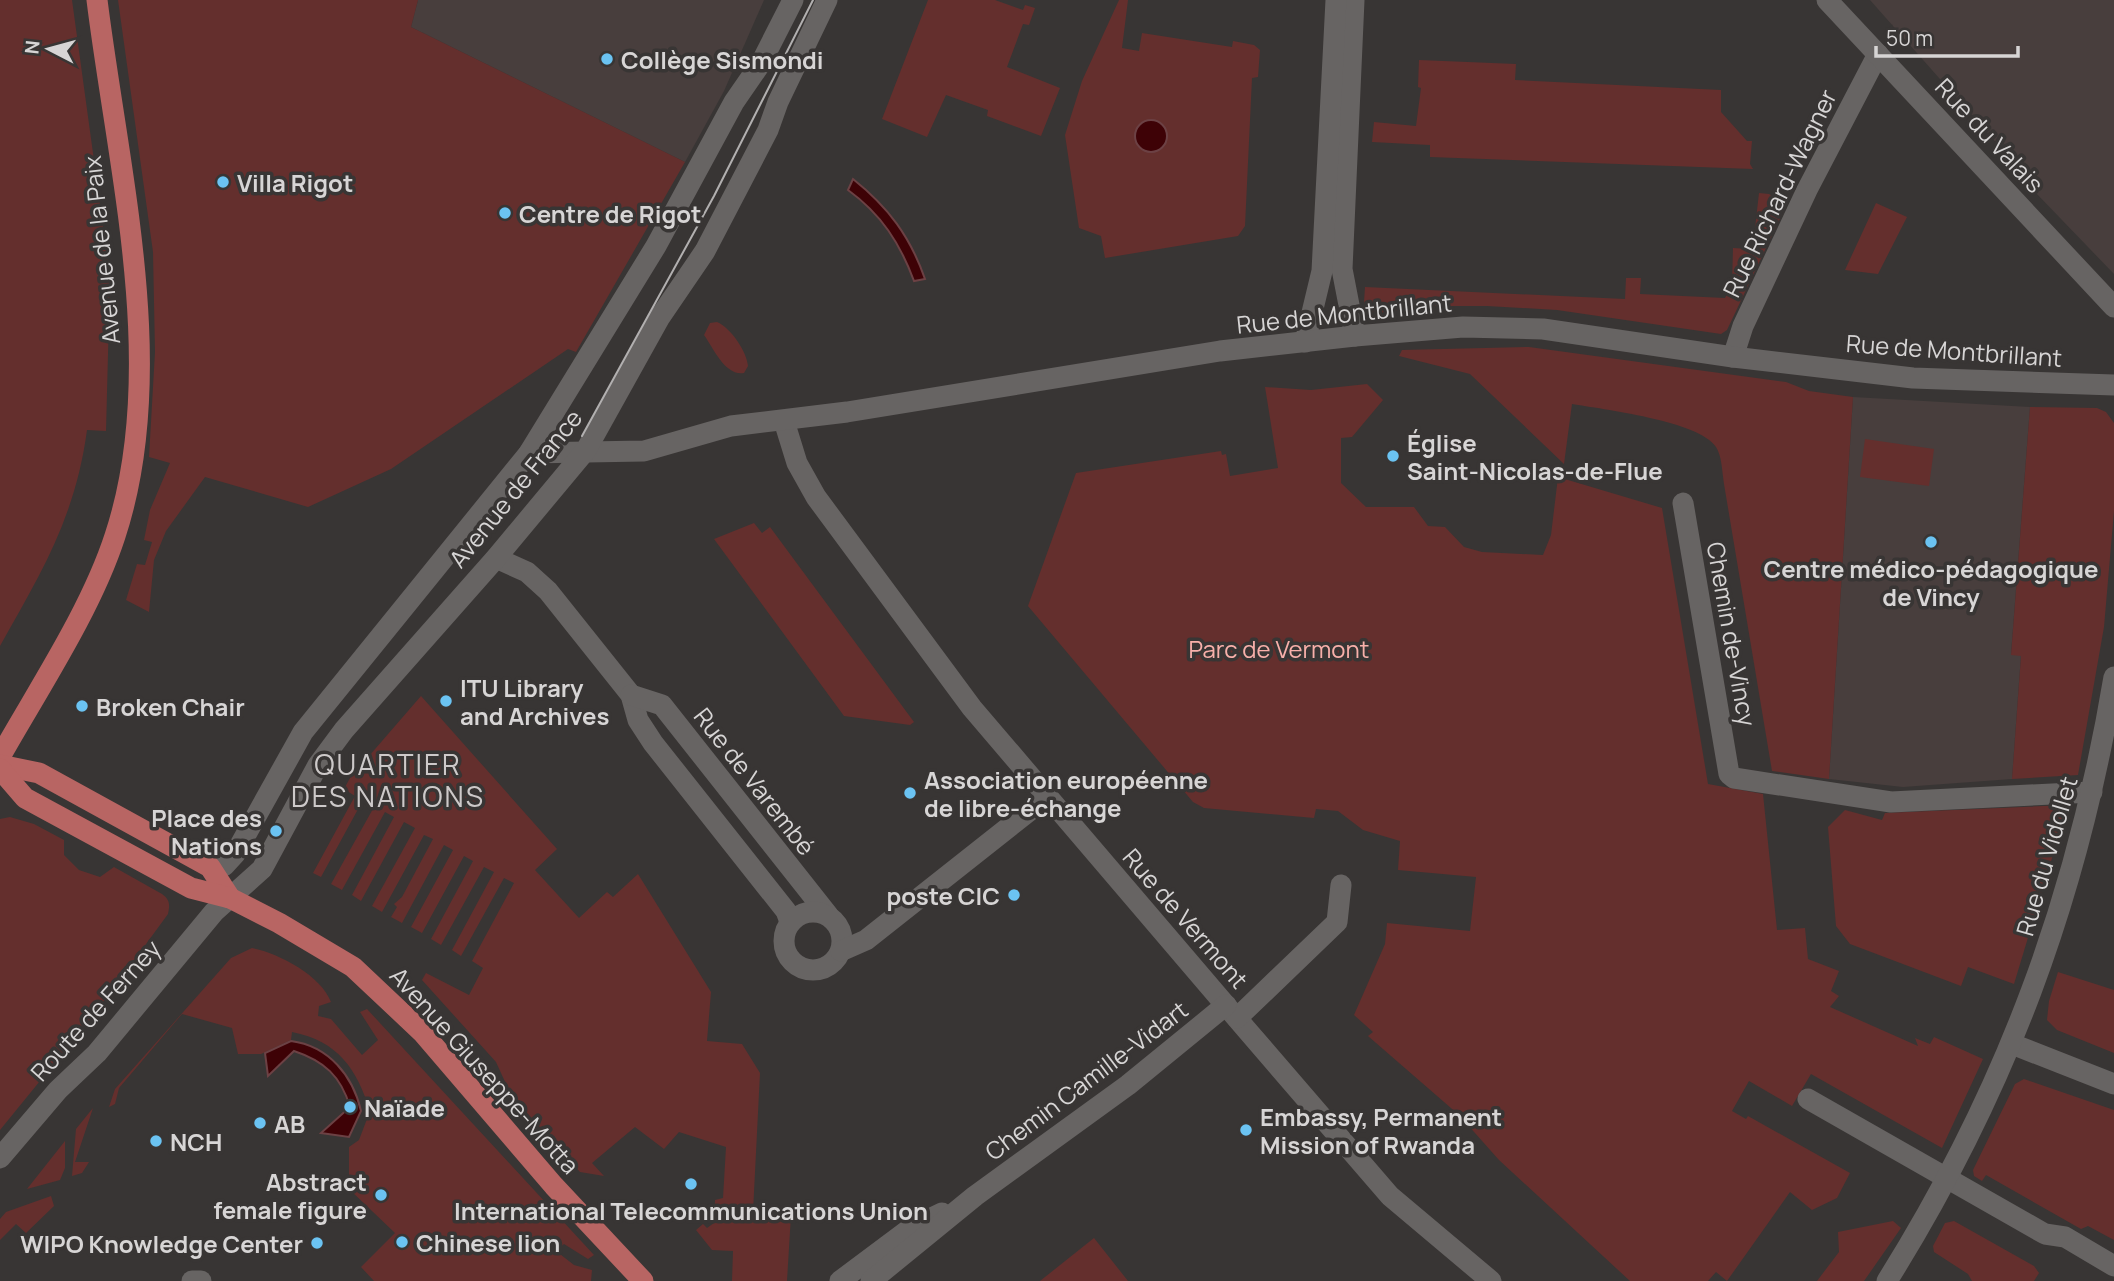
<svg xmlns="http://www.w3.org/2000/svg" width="2114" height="1281" font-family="Manrope,sans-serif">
<rect width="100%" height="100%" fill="#383534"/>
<g fill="#483e3d">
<path d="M 418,0 L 764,0 L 724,91 L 685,162 L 411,27 Z"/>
<path d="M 1870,0 L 2114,0 L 2114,274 L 2035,192 L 2032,183 Z"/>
<path d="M 1853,397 L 2030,407 L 2011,654 L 2021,655 L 2012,779 L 1903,787 L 1829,779 Z"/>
</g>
<g fill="#642f2d">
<path d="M 0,0 L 72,0 L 110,277 L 106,431 L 87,430 C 75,520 39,576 0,646 Z"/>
<path d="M 118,0 L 418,0 L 411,27 L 685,162 L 576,352 L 568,349 L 391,469 L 308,507 L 205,477 L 166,531 L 154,560 L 149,612 L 126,600 L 137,564 L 145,565 L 152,542 L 144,540 L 150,510 L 170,463 L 149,457 L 155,352 L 153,252 Z"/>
<path d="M 928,0 L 995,0 L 1023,10 L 1025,5 L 1035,8 L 1029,25 L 1023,24 L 1007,67 L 1060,88 L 1041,136 L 987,116 L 988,110 L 946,95 L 927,137 L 882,119 Z"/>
<path d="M 1119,0 L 1128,0 L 1122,48 L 1139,51 L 1142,33 L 1232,47 L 1233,41 L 1254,45 L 1260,50 L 1258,77 L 1252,78 L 1245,226 L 1238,236 L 1105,258 L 1101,236 L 1079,228 L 1065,135 L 1082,81 Z"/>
<path d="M 1419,60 L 1516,64 L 1515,80 L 1721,90 L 1721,112 L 1747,141 L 1752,141 L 1750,164 L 1753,169 L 1430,157 L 1430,145 L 1372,142 L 1374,122 L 1416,126 L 1421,88 L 1418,87 Z"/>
<path d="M 1759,193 L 1769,194 L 1781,201 L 1784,210 L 1727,330 L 1721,334 L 1557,310 L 1487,306 L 1430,306 L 1372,314 L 1364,302 L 1365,287 L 1625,299 L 1626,278 L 1641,278 L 1640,294 L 1725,298 L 1732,285 L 1733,248 L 1750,249 L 1753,246 Z"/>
<path d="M 1876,203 L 1907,217 L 1878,274 L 1845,270 Z"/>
<path d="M 717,322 C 731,328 747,352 748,366 L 744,373 C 725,376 714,349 704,335 L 710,323 Z"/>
<path d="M 1529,347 L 1786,382 L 1809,391 L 1853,397 L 1829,779 L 1772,771 L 1724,484 C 1722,472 1722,456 1716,447 C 1700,421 1601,409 1572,404 L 1564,464 L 1470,374 L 1399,356 L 1402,350 Z"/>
<path d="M 1367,384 L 1383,400 L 1352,437 L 1341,438 L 1341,483 L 1366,507 L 1414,507 L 1428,526 L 1445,527 L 1464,547 L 1482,552 L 1543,555 L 1551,535 L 1558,477 L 1662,508 L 1708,784 L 1763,794 L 1777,930 L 1805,928 L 1808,959 L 1839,971 L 1831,991 L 1839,996 L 1830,1007 L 1918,1046 L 1915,1038 L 1930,1044 L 1934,1037 L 1983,1059 L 1942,1148 L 1811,1074 L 1792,1106 L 1749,1081 L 1732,1111 L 1746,1119 L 1748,1116 L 1850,1173 L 1837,1198 L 1812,1210 L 1790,1192 L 1727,1281 L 1716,1272 L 1708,1281 L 1630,1281 L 1499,1160 L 1459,1115 L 1368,1036 L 1373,1032 L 1354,1015 L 1385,944 L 1387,923 L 1470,931 L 1476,877 L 1398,870 L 1400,841 L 1363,830 L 1338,811 L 1316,809 L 1314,818 L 1204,808 L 1193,802 L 1028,606 L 1076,473 L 1221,451 L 1222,455 L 1226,454 L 1230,476 L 1278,468 L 1265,387 L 1311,390 Z"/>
<path d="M 2030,407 L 2097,408 L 2106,412 L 2114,423 L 2114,511 L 2104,627 L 2078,775 L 2012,779 L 2021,656 L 2011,655 Z"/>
<path d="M 1865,439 L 1934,449 L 1929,486 L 1860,477 Z"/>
<path d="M 754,523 L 762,533 L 770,527 L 914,722 L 910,725 L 844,716 L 714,539 Z"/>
<path d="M 421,696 L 557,849 L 535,870 L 579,918 L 607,892 L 613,897 L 638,874 L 711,992 L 707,1041 L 742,1044 L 760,1073 L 753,1212 L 791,1215 L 787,1281 L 732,1281 L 733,1251 L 712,1250 L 696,1230 L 703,1224 L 707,1228 L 714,1223 L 715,1200 L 723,1198 L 726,1147 L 679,1132 L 664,1149 L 635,1127 L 592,1163 L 604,1176 L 580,1172 L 511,1095 L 496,1062 L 422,980 L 426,973 L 469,995 L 483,968 L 472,961 L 514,883 L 504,878 L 461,956 L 452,950 L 494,872 L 484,867 L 441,945 L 431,939 L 473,861 L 464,856 L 422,933 L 411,927 L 453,850 L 444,845 L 402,923 L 391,917 L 397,907 L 394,904 L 402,897 L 433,839 L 424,835 L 382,912 L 372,906 L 415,828 L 404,822 L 361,901 L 352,895 L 394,817 L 385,812 L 342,890 L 331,884 L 374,807 L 363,800 L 321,877 L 313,873 L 355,796 L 344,789 L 350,778 Z"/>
<path d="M 2068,805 L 2014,984 L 1968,967 L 1961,986 L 1850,944 L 1836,926 L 1828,827 L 1845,810 L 1882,820 L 1885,813 Z"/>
<path d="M 10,817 L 34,824 L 64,840 L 64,855 L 79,870 L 100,877 L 114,867 L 162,894 C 170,900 170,904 168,914 L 97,1011 L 0,1130 L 0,819 Z"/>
<path d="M 252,948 C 278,953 321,975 331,1002 L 319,1006 L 318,1016 L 331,1019 L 362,1055 L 378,1040 L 360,1012 L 367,1009 L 594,1255 L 588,1259 L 564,1244 L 556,1251 L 574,1265 L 592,1270 L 591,1281 L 374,1281 L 361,1267 L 395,1233 L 349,1189 L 349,1147 L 359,1140 L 370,1111 C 357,1069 338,1041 292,1032 L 291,1040 L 261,1054 L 238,1054 L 232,1028 L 182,1014 L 119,1088 L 115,1104 L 109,1107 L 115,1089 L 231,958 Z"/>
<path d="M 2058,972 L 2114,990 L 2114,1053 L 2057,1030 L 2047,1020 L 2049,1001 Z"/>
<path d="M 2024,1079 L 2114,1110 L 2114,1240 L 2088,1226 L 2081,1229 L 1986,1175 L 1982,1181 L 1974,1176 L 1973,1170 L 2015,1084 Z"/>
<path d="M 93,1108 L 75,1162 L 89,1162 L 82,1173 L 72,1176 L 76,1129 Z"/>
<path d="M 65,1141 L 65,1168 L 60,1180 L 27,1189 Z"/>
<path d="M 51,1196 L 54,1206 L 26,1233 L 16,1224 L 0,1240 L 0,1219 L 6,1212 Z"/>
<path d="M 1893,1221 L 1901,1228 L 1864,1281 L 1817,1281 L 1839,1252 L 1838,1232 Z"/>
<path d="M 1954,1221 L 2034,1266 L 2039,1273 L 2034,1281 L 1972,1281 L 1968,1274 L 1934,1252 L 1933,1246 L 1945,1223 Z"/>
<path d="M 1094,1238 L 1128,1281 L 1040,1281 Z"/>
</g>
<g fill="#3e0206" stroke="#6c4144" stroke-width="2">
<circle cx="1151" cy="136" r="16"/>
<path d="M 853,179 C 888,207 910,236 925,279 L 914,281 C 900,243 881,214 848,190 Z"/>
<path d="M 291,1041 C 329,1046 353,1076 361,1111 L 349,1137 L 321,1133 L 350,1107 C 341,1076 324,1061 294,1051 L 268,1076 L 265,1053 Z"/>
</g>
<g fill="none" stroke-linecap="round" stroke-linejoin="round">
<g stroke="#676463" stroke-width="21">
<path d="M 1354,0 L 1342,269 L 1355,336"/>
<path d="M 1305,342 L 1322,271 L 1336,0"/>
<path d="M 1733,357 L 1743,326 L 1807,190 L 1878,54"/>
<path d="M 784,421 L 797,463 L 816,497 L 972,708 L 1246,1029 L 1390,1196 L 1491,1281"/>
<path d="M 1683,503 L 1729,774 L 1734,778 L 1891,802 L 2092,792"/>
<path d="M 496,558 L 527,572 L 548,591 L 631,695 L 638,720 L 653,743 L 786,911 L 790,922"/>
<path d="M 631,695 L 662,705 L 828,915"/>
<circle cx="813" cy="941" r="29"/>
<path d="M 841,951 L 866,940 L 1047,797"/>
<path d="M 1237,1018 L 1337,922 L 1341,885"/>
<path d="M 2012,1044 L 2114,1084"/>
<path d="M 1808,1099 L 2045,1234 L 2065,1237 L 2114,1266"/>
<path d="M 192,1281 L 201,1281"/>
<path d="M 840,1281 L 911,1228 L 942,1213"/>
<path d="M 871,1281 L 975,1196 L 1128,1085 L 1226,1005"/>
<path d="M 1887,1281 C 2006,1091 2077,899 2114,677"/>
</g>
<g stroke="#676463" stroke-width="21">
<path d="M 1827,0 L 2114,307"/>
<path d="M 529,453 L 644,451 L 731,426 L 847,412 L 1220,351 L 1355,336 L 1463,327 L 1543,329 L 1733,357 L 1913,378 L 2114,385"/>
<path d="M 210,867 L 224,866 L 235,854 L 303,732 L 529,453 L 656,246 L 734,102 L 761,63 L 793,0"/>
<path d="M 0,1158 L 58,1090 L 97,1053 L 214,912 L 262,869 L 318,765 L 344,730 L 496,558 L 586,450 L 660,317 L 705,251 L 768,130 L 778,102 L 827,0"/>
</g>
<g stroke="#b86563" stroke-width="21">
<path d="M 0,757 C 39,688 91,610 115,536 C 170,369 118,170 97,0"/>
<path d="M 0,765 L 39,773 L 210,867 L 230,898"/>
<path d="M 0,769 L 25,798 L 191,888 L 230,898 L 279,923 L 353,967 L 422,1032 L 554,1186 L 643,1281"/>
</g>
<path stroke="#b2b0b0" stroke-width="2" d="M 582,436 L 714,196 L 813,0"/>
</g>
<g fill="#6bc3f2" stroke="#383534" stroke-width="2.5">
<circle cx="607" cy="59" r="7"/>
<circle cx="223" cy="182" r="7"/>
<circle cx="505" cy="213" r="7"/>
<circle cx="1393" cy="456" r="7"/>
<circle cx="1931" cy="542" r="7"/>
<circle cx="446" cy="701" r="7"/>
<circle cx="82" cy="706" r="7"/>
<circle cx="910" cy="793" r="7"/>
<circle cx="276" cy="831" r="7"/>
<circle cx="1014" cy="895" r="7"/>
<circle cx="350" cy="1107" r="7"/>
<circle cx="260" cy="1123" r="7"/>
<circle cx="1246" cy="1130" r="7"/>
<circle cx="156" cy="1141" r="7"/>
<circle cx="691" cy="1184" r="7"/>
<circle cx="381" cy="1195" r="7"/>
<circle cx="402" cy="1242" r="7"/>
<circle cx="317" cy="1243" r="7"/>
</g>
<g text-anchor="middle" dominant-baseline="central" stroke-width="7" stroke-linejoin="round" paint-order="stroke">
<g font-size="24" font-weight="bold" fill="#d7d5d5" stroke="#383534" text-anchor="start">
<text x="621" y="59">Collège Sismondi</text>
<text x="237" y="182">Villa Rigot</text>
<text x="519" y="213">Centre de Rigot</text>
<text x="1407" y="442">Église<tspan x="1407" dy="28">Saint-Nicolas-de-Flue</tspan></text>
<text x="1931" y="568" text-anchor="middle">Centre médico-pédagogique<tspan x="1931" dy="28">de Vincy</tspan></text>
<text x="460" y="687">ITU Library<tspan x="460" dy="28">and Archives</tspan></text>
<text x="96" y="706">Broken Chair</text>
<text x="924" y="779">Association européenne<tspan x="924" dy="28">de libre-échange</tspan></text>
<text x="262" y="817" text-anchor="end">Place des<tspan x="262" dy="28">Nations</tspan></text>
<text x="1000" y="895" text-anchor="end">poste CIC</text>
<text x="364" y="1107">Naïade</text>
<text x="1260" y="1116">Embassy, Permanent<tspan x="1260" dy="28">Mission of Rwanda</tspan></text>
<text x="274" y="1123">AB</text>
<text x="170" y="1141">NCH</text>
<text x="367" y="1181" text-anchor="end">Abstract<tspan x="367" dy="28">female figure</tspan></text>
<text x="691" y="1210" text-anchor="middle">International Telecommunications Union</text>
<text x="416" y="1242">Chinese lion</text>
<text x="303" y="1243" text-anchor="end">WIPO Knowledge Center</text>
</g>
<g font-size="24" fill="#d7d5d5" stroke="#383534">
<text transform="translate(1990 135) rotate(47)">Rue du Valais</text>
<text transform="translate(1779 193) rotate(-64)">Rue Richard-Wagner</text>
<text transform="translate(101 250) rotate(-96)">Avenue de la Paix</text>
<text transform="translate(1344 313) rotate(-6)">Rue de Montbrillant</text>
<text transform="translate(1954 350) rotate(4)">Rue de Montbrillant</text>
<text transform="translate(515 488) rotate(-51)">Avenue de France</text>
<text transform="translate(1732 634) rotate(80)">Chemin de-Vincy</text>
<text transform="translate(755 781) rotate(52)">Rue de Varembé</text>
<text transform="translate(2046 856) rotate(-74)">Rue du Vidollet</text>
<text transform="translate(1186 918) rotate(49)">Rue de Vermont</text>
<text transform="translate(95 1010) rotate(-48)">Route de Ferney</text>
<text transform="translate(485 1070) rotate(48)">Avenue Giuseppe-Motta</text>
<text transform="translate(1086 1080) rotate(-37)">Chemin Camille-Vidart</text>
</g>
<g font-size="24" fill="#f8b0aa" stroke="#383534">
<text x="1279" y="648">Parc de Vermont</text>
</g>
<g font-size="28" letter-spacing="2" fill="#cdc9c9" stroke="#383534">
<text x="388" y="764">QUARTIER<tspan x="388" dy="32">DES NATIONS</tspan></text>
</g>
</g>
<g transform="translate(49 49) rotate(276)" stroke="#383534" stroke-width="5" paint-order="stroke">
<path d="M0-5L12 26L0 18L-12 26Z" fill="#d7d5d5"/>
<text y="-10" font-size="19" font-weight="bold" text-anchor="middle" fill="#d7d5d5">N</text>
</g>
<path d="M1876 46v10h142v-10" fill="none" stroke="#d7d5d5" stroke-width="3.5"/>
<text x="1886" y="46" font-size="21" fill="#d7d5d5" stroke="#383534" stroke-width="5" paint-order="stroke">50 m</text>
</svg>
